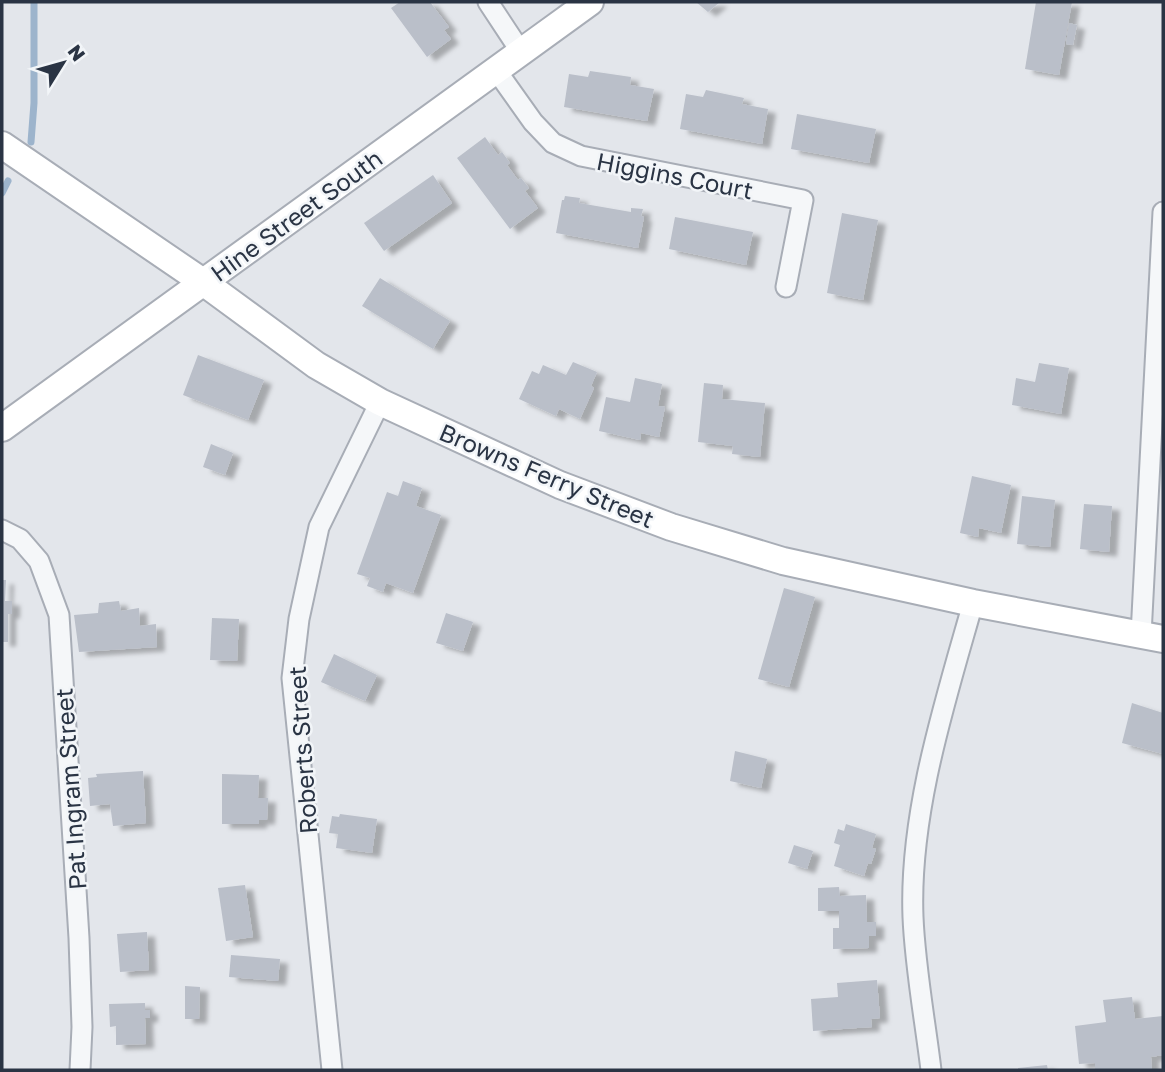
<svg xmlns="http://www.w3.org/2000/svg" width="1165" height="1072" font-family="'Golos Text',sans-serif">
<defs>
<filter id="shadow"><feDropShadow dx="8" dy="4.5" stdDeviation="2" flood-color="#0004"/></filter>
</defs>
<rect width="100%" height="100%" fill="#e3e6eb"/>
<g fill="none" stroke-linecap="round" stroke-linejoin="round">
<g stroke="#9db4cc" stroke-width="7">
<path d="M 31,142 L 34,103 L 34,2"/>
<path d="M 2,193 L 8,181"/>
</g>
</g>
<g fill="#babfc9" filter="url(#shadow)">
<path d="M 400,2 L 430,2 L 449,27 L 444,30 L 451,39 L 427,57 L 391,8 Z"/>
<path d="M 696,2 L 720,2 L 708,12 Z"/>
<path d="M 1036,2 L 1072,2 L 1059,75 L 1025,69 Z"/>
<path d="M 1069,23 L 1077,25 L 1073,45 L 1066,44 Z"/>
<path d="M 590,71 L 631,77 L 630,85 L 654,89 L 647,121 L 564,107 L 569,74 L 588,77 Z"/>
<path d="M 706,90 L 744,98 L 742,104 L 768,109 L 762,144 L 680,129 L 686,94 L 703,97 Z"/>
<path d="M 797,114 L 876,129 L 869,163 L 791,149 Z"/>
<path d="M 485,137 L 498,155 L 502,152 L 510,163 L 507,165 L 518,180 L 521,178 L 529,188 L 525,191 L 538,208 L 510,229 L 457,158 Z"/>
<path d="M 433,175 L 452,203 L 384,251 L 364,223 Z"/>
<path d="M 565,196 L 580,198 L 579,203 L 631,212 L 631,208 L 643,209 L 641,216 L 644,217 L 638,248 L 556,233 L 562,200 L 564,200 Z"/>
<path d="M 842,213 L 878,220 L 863,300 L 827,293 Z"/>
<path d="M 675,217 L 753,232 L 746,265 L 669,249 Z"/>
<path d="M 380,278 L 450,321 L 433,349 L 362,306 Z"/>
<path d="M 198,355 L 264,380 L 248,420 L 183,395 Z"/>
<path d="M 573,362 L 597,372 L 591,386 L 594,388 L 580,419 L 559,409 L 556,416 L 519,399 L 532,371 L 539,374 L 543,365 L 566,375 Z"/>
<path d="M 1039,363 L 1069,368 L 1061,414 L 1012,405 L 1016,378 L 1035,382 Z"/>
<path d="M 635,378 L 662,384 L 658,406 L 665,407 L 659,437 L 641,433 L 640,440 L 599,431 L 606,397 L 630,402 Z"/>
<path d="M 704,383 L 723,385 L 722,399 L 765,403 L 760,457 L 732,454 L 733,446 L 698,442 Z"/>
<path d="M 211,444 L 233,453 L 225,475 L 203,467 Z"/>
<path d="M 972,476 L 1011,485 L 1001,533 L 979,528 L 978,537 L 960,533 Z"/>
<path d="M 403,481 L 422,488 L 416,506 L 441,515 L 413,593 L 386,583 L 383,592 L 367,586 L 370,578 L 357,574 L 387,492 L 398,496 Z"/>
<path d="M 1022,496 L 1055,500 L 1050,547 L 1017,544 Z"/>
<path d="M 1084,504 L 1112,506 L 1109,552 L 1080,549 Z"/>
<path d="M 2,580 L 6,580 L 5,601 L 12,601 L 12,614 L 8,614 L 8,642 L 2,642 Z"/>
<path d="M 784,588 L 815,597 L 789,687 L 758,679 Z"/>
<path d="M 119,601 L 121,611 L 139,608 L 140,626 L 156,624 L 157,647 L 79,652 L 74,615 L 98,613 L 99,603 Z"/>
<path d="M 446,613 L 473,622 L 463,651 L 436,643 Z"/>
<path d="M 212,618 L 239,619 L 237,661 L 210,660 Z"/>
<path d="M 334,654 L 377,675 L 365,701 L 321,682 Z"/>
<path d="M 1132,703 L 1163,713 L 1163,754 L 1122,743 Z"/>
<path d="M 735,751 L 767,759 L 761,788 L 730,781 Z"/>
<path d="M 143,771 L 146,823 L 113,826 L 110,804 L 90,806 L 88,778 L 97,777 L 96,774 Z"/>
<path d="M 222,774 L 259,775 L 258,798 L 268,798 L 267,820 L 259,820 L 259,824 L 222,824 Z"/>
<path d="M 340,814 L 377,819 L 372,853 L 336,848 L 338,834 L 329,833 L 332,816 L 339,817 Z"/>
<path d="M 846,824 L 876,834 L 872,848 L 876,849 L 871,864 L 868,863 L 864,876 L 834,866 L 840,845 L 834,843 L 838,829 L 844,831 Z"/>
<path d="M 794,845 L 813,851 L 807,869 L 788,863 Z"/>
<path d="M 245,885 L 253,937 L 226,941 L 218,888 Z"/>
<path d="M 839,887 L 840,896 L 866,895 L 867,922 L 876,922 L 876,936 L 869,936 L 869,948 L 833,949 L 833,928 L 839,928 L 839,911 L 818,911 L 818,888 Z"/>
<path d="M 147,932 L 149,970 L 120,972 L 117,934 Z"/>
<path d="M 231,955 L 280,959 L 278,981 L 229,977 Z"/>
<path d="M 877,980 L 880,1018 L 871,1019 L 872,1027 L 813,1031 L 811,999 L 838,997 L 837,983 Z"/>
<path d="M 185,986 L 200,987 L 199,1019 L 185,1019 Z"/>
<path d="M 1132,997 L 1135,1019 L 1163,1016 L 1163,1055 L 1151,1057 L 1152,1070 L 1095,1070 L 1095,1063 L 1079,1064 L 1075,1026 L 1106,1022 L 1103,1000 Z"/>
<path d="M 145,1003 L 145,1010 L 150,1010 L 150,1018 L 145,1018 L 146,1044 L 116,1045 L 116,1026 L 110,1027 L 109,1004 Z"/>
<path d="M 1047,1065 L 1048,1070 L 1018,1070 L 1018,1068 Z"/>
</g>
<g fill="none" stroke-linecap="round" stroke-linejoin="round">
<g stroke="#a8adb6" stroke-width="23">
<g id="street">
<path d="M 488,2 L 521,52"/>
<path d="M 496,70 L 533,122 L 553,143 L 581,156 L 803,200 L 786,287"/>
<path d="M 2,530 L 20,539 L 39,561 L 59,615 L 79,938 L 82,1027 L 80,1070"/>
<path d="M 1141,635 L 1163,212"/>
<path d="M 332,1070 L 292,678 L 299,619 L 319,527 L 380,402"/>
<path d="M 931,1070 C 925,1020 915,967 913,917 C 909,813 945,702 973,603"/>
</g>
</g>
<g stroke="#a8adb6" stroke-width="30">
<g id="secondary">
<path d="M 2,145 L 203,282 L 316,365 L 380,402 L 560,485 L 671,527 L 783,561 L 973,603 L 1163,639"/>
<path d="M 2,428 L 590,2"/>
</g>
</g>
<use href="#street" stroke="#f5f7f9" stroke-width="19"/>
<use href="#secondary" stroke="#fff" stroke-width="26"/>
</g>
<g text-anchor="middle" dominant-baseline="central" stroke-width="5" stroke-linejoin="round" paint-order="stroke">
<g font-size="24" fill="#2a3444" stroke="#f2f5f8">
<text transform="translate(675 175) rotate(11)">Higgins Court</text>
<text transform="translate(296 215) rotate(-36)">Hine Street South</text>
<text transform="translate(547 475) rotate(23)">Browns Ferry Street</text>
<text transform="translate(302 750) rotate(-94)">Roberts Street</text>
<text transform="translate(70 789) rotate(-94)">Pat Ingram Street</text>
</g>
</g>
<rect width="1165" height="1072" fill="none" stroke="#2a3444" stroke-width="7"/>
<g transform="translate(63 63) rotate(53)" stroke="#f2f5f8" stroke-width="5" paint-order="stroke">
<path d="M0-5L12 26L0 18L-12 26Z" fill="#2a3444"/>
<text y="-10" font-size="19" font-weight="bold" text-anchor="middle" fill="#2a3444">N</text>
</g>
</svg>
